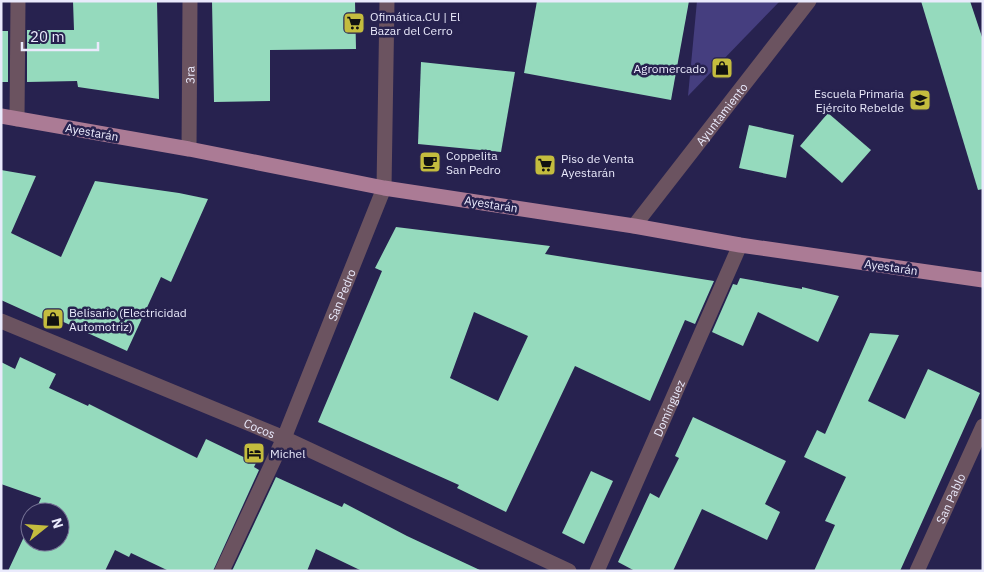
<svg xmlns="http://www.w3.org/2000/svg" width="984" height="572" font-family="'IBM Plex Sans',sans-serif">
<rect width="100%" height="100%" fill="#27224f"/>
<path fill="#453e7f" d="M 697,1 L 780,1 L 688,96 Z"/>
<g fill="#95dabd" fill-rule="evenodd">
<path d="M 73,1 L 157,1 L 159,99 L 78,87 L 77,81 L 27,82 L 27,30 L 74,30 Z"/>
<path d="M 212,1 L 355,1 L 356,49 L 270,50 L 270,101 L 214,102 Z"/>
<path d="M 537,1 L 689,1 L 671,100 L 524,73 Z"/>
<path d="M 921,1 L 970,1 L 983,40 L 983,189 L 978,190 Z"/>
<rect x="1" y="31" width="7" height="51"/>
<path d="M 421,62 L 515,72 L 501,152 L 418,144 Z"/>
<path d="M 828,113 L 871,150 L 842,183 L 800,146 Z"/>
<path d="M 749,125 L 794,135 L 786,178 L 739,168 Z"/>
<path d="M 1,170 L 36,176 L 11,233 L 61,257 L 95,181 L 179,193 L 208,199 L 171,282 L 161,277 L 127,351 L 57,319 L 54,324 L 1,300 Z"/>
<path d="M 396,227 L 550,246 L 545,254 L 714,281 L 695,324 L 685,320 L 650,401 L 575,366 L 506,512 L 457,488 L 459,485 L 318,422 L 382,271 L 375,268 ZM 474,312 L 528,336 L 498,401 L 450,378 Z"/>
<path d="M 740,278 L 802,289 L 802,287 L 839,296 L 818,342 L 758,312 L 743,346 L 712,332 L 733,284 L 737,285 Z"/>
<path d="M 870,333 L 899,335 L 868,401 L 905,419 L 928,369 L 980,393 L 900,571 L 814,571 L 835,525 L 825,521 L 846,477 L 804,457 L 817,430 L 825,434 Z"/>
<path d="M 20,357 L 56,374 L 49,388 L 88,406 L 89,404 L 197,458 L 206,439 L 256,463 L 254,467 L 259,470 L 213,571 L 169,571 L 131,553 L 129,557 L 115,550 L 105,571 L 8,571 L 30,524 L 30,542 L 60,542 L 60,512 L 35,512 L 41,498 L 1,484 L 1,362 L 15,369 Z"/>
<path d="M 693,417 L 786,461 L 765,504 L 780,512 L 767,540 L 702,509 L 673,571 L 635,571 L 618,562 L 650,493 L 659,498 L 679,458 L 675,456 Z"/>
<path d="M 591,471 L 613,481 L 584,544 L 562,533 Z"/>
<path d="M 276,477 L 342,507 L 344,503 L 407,536 L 482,571 L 362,571 L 316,549 L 307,571 L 232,571 Z"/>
</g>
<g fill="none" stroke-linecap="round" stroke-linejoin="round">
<g stroke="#6b5360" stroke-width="15">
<path d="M 17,119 L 18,1"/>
<path id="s1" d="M 189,149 L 190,1"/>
<path id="s2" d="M 634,226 L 809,1"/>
<path id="s3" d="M 1,321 L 284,438 L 569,571"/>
<path id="s4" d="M 222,571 L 284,438 L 384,188 L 387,1"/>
<path id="s5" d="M 597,571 L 740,245"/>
<path id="s6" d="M 917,571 L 983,426"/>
</g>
<path stroke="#ab7b95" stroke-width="15" d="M 1,116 L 189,149 L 384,188 L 634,226 L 740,245 L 983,280"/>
</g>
<defs>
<g id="supermarket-square" transform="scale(1.125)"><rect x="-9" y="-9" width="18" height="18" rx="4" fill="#c4bc3e" stroke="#27224f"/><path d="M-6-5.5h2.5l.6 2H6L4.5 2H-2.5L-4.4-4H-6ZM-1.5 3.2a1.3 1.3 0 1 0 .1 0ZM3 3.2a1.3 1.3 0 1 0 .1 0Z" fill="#111"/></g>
<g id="shop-square" transform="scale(1.125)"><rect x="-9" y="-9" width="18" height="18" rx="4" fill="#c4bc3e" stroke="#27224f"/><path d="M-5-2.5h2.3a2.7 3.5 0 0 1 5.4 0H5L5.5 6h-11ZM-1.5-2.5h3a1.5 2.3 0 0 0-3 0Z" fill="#111"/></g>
<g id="school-square" transform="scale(1.125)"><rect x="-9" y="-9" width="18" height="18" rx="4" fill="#c4bc3e" stroke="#27224f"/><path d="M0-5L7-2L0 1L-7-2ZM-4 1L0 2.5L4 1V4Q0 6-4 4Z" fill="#111"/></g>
<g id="cafe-square" transform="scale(1.125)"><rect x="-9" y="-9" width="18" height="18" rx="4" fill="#c4bc3e" stroke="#27224f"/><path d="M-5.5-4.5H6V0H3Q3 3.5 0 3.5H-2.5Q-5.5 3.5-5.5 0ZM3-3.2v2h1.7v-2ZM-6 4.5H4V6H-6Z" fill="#111"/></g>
<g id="hotel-square" transform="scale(1.125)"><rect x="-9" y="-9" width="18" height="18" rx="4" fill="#c4bc3e" stroke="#27224f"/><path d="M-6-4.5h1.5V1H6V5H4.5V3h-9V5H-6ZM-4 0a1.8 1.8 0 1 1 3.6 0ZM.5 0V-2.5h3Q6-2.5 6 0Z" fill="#111"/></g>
</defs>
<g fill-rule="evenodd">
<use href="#supermarket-square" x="354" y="23"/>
<use href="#shop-square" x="722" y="68"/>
<use href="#school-square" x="920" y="100"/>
<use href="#cafe-square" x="430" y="162"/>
<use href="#supermarket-square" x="545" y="165"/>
<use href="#shop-square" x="53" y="319"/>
<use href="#hotel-square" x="254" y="453"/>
</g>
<g text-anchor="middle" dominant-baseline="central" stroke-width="5" stroke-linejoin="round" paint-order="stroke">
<g font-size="12" fill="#eaeafc" stroke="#27224f" text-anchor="start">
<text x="370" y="16">Ofimática.CU | El<tspan x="370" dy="14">Bazar del Cerro</tspan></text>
<text x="706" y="68" text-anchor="end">Agromercado</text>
<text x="904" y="93" text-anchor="end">Escuela Primaria<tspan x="904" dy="14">Ejército Rebelde</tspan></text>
<text x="446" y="155">Coppelita<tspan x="446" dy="14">San Pedro</tspan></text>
<text x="561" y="158">Piso de Venta<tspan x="561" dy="14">Ayestarán</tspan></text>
<text x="69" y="312">Belisario (Electricidad<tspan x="69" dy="14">Automotriz)</tspan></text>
<text x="270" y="453">Michel</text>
</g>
<g font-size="12" fill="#eaeafc" stroke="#27224f">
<text stroke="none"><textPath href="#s1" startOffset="74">3ra</textPath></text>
<text stroke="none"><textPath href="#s2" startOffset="142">Ayuntamiento</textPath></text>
<text transform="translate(92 132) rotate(10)">Ayestarán</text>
<text transform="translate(491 204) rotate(9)">Ayestarán</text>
<text transform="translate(891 267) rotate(8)">Ayestarán</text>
<text stroke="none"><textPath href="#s4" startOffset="301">San Pedro</textPath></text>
<text stroke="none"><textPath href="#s5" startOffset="178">Domínguez</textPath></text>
<text stroke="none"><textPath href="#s3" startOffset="280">Cocos</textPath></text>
<text stroke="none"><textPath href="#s6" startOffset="80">San Pablo</textPath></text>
</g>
</g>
<rect width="984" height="572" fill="none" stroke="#eaeafc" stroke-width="5"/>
<g transform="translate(45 527) rotate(73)"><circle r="24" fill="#27224f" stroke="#757294"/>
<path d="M0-4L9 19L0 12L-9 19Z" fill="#c4bc3e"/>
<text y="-8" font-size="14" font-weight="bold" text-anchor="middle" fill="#eaeafc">N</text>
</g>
<path d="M22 42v8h76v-8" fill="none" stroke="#eaeafc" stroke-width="2.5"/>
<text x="30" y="42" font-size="15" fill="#eaeafc" stroke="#27224f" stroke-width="4" paint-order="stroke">20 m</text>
</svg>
